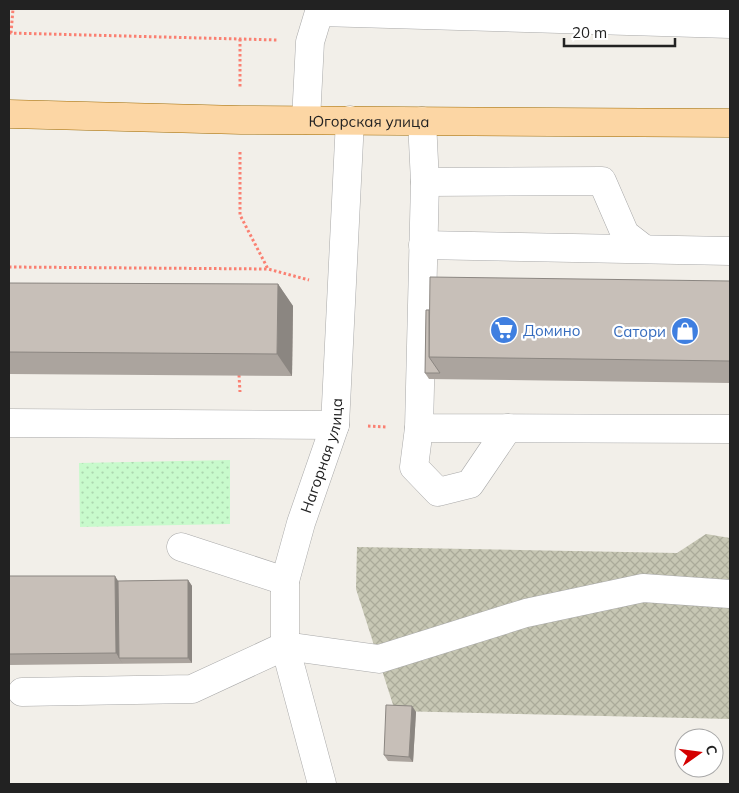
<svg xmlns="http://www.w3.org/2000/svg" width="739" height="793" font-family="Mulish,sans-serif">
<defs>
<pattern id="construction-cross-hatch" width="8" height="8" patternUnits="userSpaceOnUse" patternTransform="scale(1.25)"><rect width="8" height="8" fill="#c7c7b4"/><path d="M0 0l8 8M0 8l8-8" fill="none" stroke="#abab9a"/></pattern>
<pattern id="park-dots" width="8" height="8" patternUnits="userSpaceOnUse" patternTransform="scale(1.25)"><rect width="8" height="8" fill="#c8facc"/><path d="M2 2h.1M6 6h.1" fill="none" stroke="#acd6af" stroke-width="1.8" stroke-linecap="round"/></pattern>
</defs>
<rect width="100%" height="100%" fill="#f2efe9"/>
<path fill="url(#construction-cross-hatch)" d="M 706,534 L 730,538 L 730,719 L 395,711 L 356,589 L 357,547 L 677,553 Z"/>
<path fill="url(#park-dots)" d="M 230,460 L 230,524 L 80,527 L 79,463 Z"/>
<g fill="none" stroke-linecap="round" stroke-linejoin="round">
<g stroke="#a9a9a9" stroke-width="29">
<g id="minor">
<path d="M 320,12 L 730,24"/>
<path d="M 306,120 L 310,42 L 320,9"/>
<path d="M 422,121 L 425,182 L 419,428 L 730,429"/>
<path d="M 425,182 L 602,181 L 625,234 L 643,248"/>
<path d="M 423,245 L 730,251"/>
<path d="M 9,423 L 335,425"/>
<path d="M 419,428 L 414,467 L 438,492 L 470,484 L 508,428"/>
<path d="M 181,547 L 285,581"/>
<path d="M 22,692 L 192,689 L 285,646 L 379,659 L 526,613 L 643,588 L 730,594"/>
<path id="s1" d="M 322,784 L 285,646 L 285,581 L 301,523 L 335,425 L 350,120"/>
</g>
</g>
<g stroke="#a06b00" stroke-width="29">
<g id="major">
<path id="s2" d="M 9,114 L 241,120 L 730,123"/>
</g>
</g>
<g stroke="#fa8072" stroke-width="3" stroke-dasharray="2.5 2.5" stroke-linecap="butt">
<path d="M 9,33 L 278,40"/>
<path d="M 11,33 L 13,9"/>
<path d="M 240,39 L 240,88"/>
<path d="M 240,152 L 240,215 L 268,269 L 309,280"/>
<path d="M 9,267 L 268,269"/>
<path d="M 239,375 L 240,392"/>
<path d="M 368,426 L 386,427"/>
</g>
<use href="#minor" stroke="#fff" stroke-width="28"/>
<use href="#major" stroke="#fcd6a4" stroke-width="28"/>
</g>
<g fill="#aba49e">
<path d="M 730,281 L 730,383 L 429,379 L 425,373 L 426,310 Z"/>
<path d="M 9,283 L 278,284 L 293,306 L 292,376 L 9,374 Z"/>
<path d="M 9,576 L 118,581 L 188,580 L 192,586 L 192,663 L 9,665 Z"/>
<path d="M 412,706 L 416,712 L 413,762 L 388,761 L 384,755 Z"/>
</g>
<g fill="#8b8681">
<path d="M 278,284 L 293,306 L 292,376 L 277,354 Z"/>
<path d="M 115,576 L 122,587 L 119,658 L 123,664 L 116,653 Z"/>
<path d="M 188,580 L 192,586 L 192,663 L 188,658 Z"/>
<path d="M 412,706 L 416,712 L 413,762 L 409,757 Z"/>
</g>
<g fill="#c7bfb8" stroke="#8b8681">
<path d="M 430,277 L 730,281 L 730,361 L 429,357 Z"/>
<path d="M 9,283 L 278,284 L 277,354 L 9,352 Z"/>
<path d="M 426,310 L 429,310 L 429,357 L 440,373 L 425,373 Z"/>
<path d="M 9,576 L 115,576 L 116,653 L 9,654 Z"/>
<path d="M 188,580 L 188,658 L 119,658 L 118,581 Z"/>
<path d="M 386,705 L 412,706 L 409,757 L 384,755 Z"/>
</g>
<defs>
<g id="supermarket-disc" transform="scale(1.4375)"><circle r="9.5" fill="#3f7fe0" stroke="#fff"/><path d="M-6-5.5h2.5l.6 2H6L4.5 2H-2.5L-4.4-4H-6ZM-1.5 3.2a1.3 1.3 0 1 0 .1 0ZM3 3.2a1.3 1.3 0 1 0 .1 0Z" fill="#fff"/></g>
<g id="shop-disc" transform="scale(1.4375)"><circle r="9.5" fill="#3f7fe0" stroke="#fff"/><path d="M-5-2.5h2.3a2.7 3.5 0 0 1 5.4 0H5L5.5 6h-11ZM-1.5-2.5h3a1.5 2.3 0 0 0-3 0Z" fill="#fff"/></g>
</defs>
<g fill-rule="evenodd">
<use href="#supermarket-disc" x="504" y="330"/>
<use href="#shop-disc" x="685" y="331"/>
</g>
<g text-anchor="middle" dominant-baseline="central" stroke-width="4.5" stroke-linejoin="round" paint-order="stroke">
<g font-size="15" fill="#222" stroke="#fff">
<text stroke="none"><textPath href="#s2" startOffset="360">Югорская улица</textPath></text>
<text stroke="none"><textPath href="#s1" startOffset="339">Нагорная улица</textPath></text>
</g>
<g font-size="15" fill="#366cbe" stroke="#fff" text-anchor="start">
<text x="523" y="330">Домино</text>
<text x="666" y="331" text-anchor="end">Сатори</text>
</g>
</g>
<rect width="739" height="793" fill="none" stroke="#222222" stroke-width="20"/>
<g transform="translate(699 753) rotate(76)"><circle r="24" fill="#ffffff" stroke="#a7a7a7"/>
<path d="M0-4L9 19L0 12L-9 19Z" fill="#d40000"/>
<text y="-8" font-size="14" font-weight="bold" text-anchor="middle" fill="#222222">С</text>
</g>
<path d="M564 38v8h111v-8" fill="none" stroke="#222222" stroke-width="2.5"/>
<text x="572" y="38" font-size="15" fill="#222222" stroke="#ffffff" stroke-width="4" paint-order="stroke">20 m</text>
</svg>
